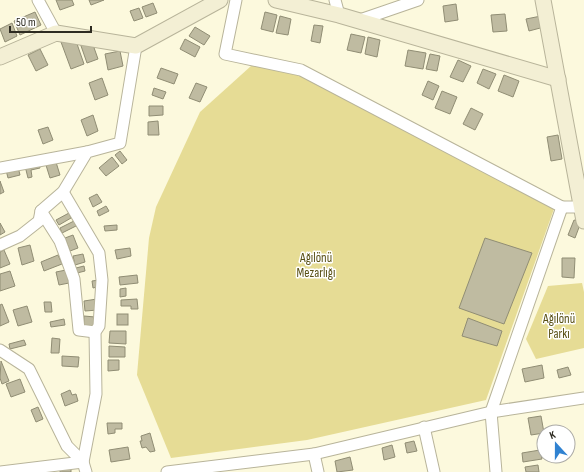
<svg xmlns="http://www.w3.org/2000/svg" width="584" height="472" font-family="'Sofia Sans Condensed',sans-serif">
<rect width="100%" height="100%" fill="#fcf9dd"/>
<g fill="#e6dc95">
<path d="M 260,58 L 301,65 L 555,206 L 486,400 L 307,440 L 171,458 L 137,375 L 149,238 L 156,207 L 200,112 Z"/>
<path d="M 582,283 L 584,292 L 584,348 L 536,359 L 526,339 L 548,286 Z"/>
</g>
<g fill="#bfbba1" stroke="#908d74">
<path d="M 56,0 L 72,0 L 74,5 L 60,10 Z"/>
<path d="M 89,0 L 104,0 L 91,5 Z"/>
<path d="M 153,3 L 157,13 L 146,17 L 142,7 Z"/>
<path d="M 456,4 L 458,20 L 445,22 L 443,6 Z"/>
<path d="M 139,8 L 143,18 L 134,21 L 130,11 Z"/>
<path d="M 35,12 L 41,25 L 20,35 L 14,21 Z"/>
<path d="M 265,12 L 277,15 L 273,32 L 261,29 Z"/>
<path d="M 505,14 L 507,31 L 493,32 L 491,15 Z"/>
<path d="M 280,16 L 291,19 L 288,35 L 276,33 Z"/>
<path d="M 541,16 L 544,27 L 529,31 L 526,19 Z"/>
<path d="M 12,23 L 17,36 L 5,42 L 0,29 Z"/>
<path d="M 314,25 L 323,26 L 320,43 L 311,41 Z"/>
<path d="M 195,27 L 210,36 L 204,45 L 189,36 Z"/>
<path d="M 351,34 L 365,37 L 361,53 L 347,50 Z"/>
<path d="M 368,37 L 380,40 L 377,57 L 365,54 Z"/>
<path d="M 185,39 L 200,47 L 195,57 L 180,49 Z"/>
<path d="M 66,40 L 76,41 L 84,64 L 71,69 L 61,42 Z"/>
<path d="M 92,42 L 98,59 L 87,63 L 80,43 Z"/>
<path d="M 40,49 L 48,65 L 36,71 L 28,55 Z"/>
<path d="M 408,50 L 426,53 L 423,69 L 405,66 Z"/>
<path d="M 120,51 L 123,66 L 108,70 L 105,54 Z"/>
<path d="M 430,54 L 440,56 L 437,71 L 426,69 Z"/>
<path d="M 458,60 L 471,66 L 463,82 L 450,77 Z"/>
<path d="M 161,68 L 178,74 L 174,84 L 157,78 Z"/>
<path d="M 483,69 L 496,74 L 489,89 L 477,83 Z"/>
<path d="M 504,75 L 519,81 L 513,97 L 498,91 Z"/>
<path d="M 102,78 L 108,95 L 95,100 L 89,83 Z"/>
<path d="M 428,81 L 439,86 L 433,100 L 422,95 Z"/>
<path d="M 196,83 L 207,87 L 200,102 L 189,98 Z"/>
<path d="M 154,88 L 166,92 L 163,99 L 152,95 Z"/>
<path d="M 442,91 L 457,97 L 450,114 L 435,108 Z"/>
<path d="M 149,106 L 163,106 L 163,115 L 149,116 Z"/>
<path d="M 471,108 L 483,114 L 475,130 L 463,124 Z"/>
<path d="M 93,115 L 98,131 L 87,136 L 81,120 Z"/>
<path d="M 158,121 L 159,135 L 148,135 L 148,122 Z"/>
<path d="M 48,127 L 53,140 L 43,144 L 38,130 Z"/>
<path d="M 558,135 L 562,159 L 551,161 L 547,137 Z"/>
<path d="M 120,151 L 127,160 L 122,164 L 115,155 Z"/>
<path d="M 112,157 L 119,166 L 106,176 L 99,168 Z"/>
<path d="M 55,159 L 60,175 L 50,178 L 45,162 Z"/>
<path d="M 39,163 L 40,168 L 31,170 L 32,177 L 28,178 L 25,166 Z"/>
<path d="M 18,167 L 20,175 L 8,178 L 6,170 Z"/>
<path d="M 0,181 L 4,192 L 0,194 Z"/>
<path d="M 97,194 L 102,202 L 93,207 L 89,198 Z"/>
<path d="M 106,206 L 109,211 L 99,216 L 97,211 Z"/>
<path d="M 69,213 L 71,218 L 59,225 L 56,220 Z"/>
<path d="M 574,220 L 581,222 L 575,238 L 568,235 Z"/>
<path d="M 74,221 L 76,226 L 62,233 L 60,228 Z"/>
<path d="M 0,223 L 5,232 L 0,235 Z"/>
<path d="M 117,225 L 117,230 L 105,231 L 104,226 Z"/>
<path d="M 73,235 L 78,248 L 70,251 L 65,238 Z"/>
<path d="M 485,238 L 532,253 L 504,324 L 459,308 Z"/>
<path d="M 30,245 L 34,261 L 22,265 L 18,248 Z"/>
<path d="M 130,248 L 131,256 L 117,259 L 115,250 Z"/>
<path d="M 4,250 L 10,264 L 0,268 L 0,252 Z"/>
<path d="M 83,254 L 85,262 L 75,265 L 73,256 Z"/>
<path d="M 58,255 L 62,264 L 44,271 L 41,262 Z"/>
<path d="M 562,258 L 575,258 L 574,278 L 562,277 Z"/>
<path d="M 84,266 L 85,271 L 77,273 L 76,268 Z"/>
<path d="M 66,270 L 69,283 L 59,285 L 56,272 Z"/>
<path d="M 10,271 L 15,286 L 0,291 L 0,274 Z"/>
<path d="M 137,275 L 138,283 L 120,285 L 119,277 Z"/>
<path d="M 99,280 L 101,286 L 93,288 L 92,281 Z"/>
<path d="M 126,288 L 126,296 L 120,297 L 120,289 Z"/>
<path d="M 97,299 L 98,310 L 85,311 L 84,301 Z"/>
<path d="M 137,299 L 138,309 L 131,309 L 131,306 L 121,306 L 121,300 Z"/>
<path d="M 44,302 L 51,302 L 52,312 L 45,312 Z"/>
<path d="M 2,304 L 9,322 L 0,326 L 0,305 Z"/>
<path d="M 27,306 L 32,322 L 18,326 L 13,310 Z"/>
<rect x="117" y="314" width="11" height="11"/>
<path d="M 84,316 L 95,317 L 94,327 L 84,326 Z"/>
<path d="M 468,318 L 502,331 L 497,346 L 462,336 Z"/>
<path d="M 64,319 L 65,325 L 51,327 L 50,322 Z"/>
<path d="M 110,331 L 126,331 L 126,344 L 109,343 Z"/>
<path d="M 52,338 L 60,339 L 59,353 L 51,353 Z"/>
<path d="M 24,340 L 26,345 L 10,349 L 9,344 Z"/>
<path d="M 109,346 L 125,347 L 125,357 L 109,357 Z"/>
<path d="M 62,356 L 79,357 L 78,367 L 62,366 Z"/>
<path d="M 108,360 L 119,360 L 119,370 L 108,371 Z"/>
<path d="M 1,361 L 9,381 L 2,384 L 0,378 Z"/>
<path d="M 542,365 L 544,378 L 525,382 L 522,369 Z"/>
<path d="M 568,367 L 571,375 L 559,378 L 557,370 Z"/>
<path d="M 20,379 L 25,392 L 11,397 L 6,384 Z"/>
<path d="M 70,390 L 72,395 L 76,394 L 78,401 L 65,406 L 61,394 Z"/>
<path d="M 38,407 L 43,419 L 36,422 L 31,410 Z"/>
<path d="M 541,416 L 544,433 L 531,435 L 528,418 Z"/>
<path d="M 107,423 L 122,423 L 122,429 L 115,429 L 115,433 L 108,434 Z"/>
<path d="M 150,433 L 155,451 L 150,452 L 146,447 L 142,448 L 140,441 L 142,441 L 141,436 Z"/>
<path d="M 414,441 L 417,451 L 407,453 L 405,443 Z"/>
<path d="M 392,445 L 395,457 L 384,460 L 382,448 Z"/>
<path d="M 128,447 L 130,459 L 111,462 L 109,450 Z"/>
<path d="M 540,450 L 542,459 L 523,462 L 522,453 Z"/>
<path d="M 350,457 L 353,470 L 337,472 L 335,461 Z"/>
<path d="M 538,465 L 539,472 L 526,472 L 525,467 Z"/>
<path d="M 71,467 L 71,472 L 60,472 L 60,468 Z"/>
</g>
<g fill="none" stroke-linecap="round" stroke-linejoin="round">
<g stroke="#b8b49a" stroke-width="13">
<g id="street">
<path d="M 38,0 L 56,33"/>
<path d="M 236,0 L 225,54 L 301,70 L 562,207 L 584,207"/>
<path d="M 335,0 L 339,15"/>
<path d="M 357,21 L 418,0"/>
<path d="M 0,168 L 87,152"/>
<path d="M 63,192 L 99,253 L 102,280 L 99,326 L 95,332 L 96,394 L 83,462 L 86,472"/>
<path d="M 41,211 L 60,241 L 74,279 L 79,330 L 95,332"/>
<path d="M 0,245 L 20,236 L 39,221 L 41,211 L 63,192 L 87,152 L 120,143 L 136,46"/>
<path d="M 0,350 L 29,369 L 67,446 L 83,462"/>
<path d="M 424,427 L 434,472"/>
<path d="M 314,454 L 318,472"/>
<path d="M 0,472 L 83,462"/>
<path d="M 167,472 L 314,454 L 491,412 L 584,398"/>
<path d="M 496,472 L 491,412 L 562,207"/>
</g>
</g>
<g stroke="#b8b49a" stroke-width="17">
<g id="secondary">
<path d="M 276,0 L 339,15 L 558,79"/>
<path d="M 543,0 L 584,221"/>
<path d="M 0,57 L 56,33 L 136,46 L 220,0"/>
</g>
</g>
<use href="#street" stroke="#fff" stroke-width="11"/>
<use href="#secondary" stroke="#f3efd4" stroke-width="15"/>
</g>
<g text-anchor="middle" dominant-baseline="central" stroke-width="3" stroke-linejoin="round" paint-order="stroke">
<g font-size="13" fill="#584f14" stroke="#fff">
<text x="316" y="258">Ağılönü<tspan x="316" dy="15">Mezarlığı</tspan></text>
<text x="559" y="319">Ağılönü<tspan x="559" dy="15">Parkı</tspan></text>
</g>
</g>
<g transform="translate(556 444) rotate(339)"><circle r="19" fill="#ffffff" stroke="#abaaa6"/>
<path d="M0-3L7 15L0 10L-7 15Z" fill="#3082d1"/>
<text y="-6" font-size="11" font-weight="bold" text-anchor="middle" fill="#2d2b21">K</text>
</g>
<path d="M10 26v6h81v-6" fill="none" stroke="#2d2b21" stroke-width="2"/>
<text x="16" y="26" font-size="12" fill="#2d2b21" stroke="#ffffff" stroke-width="3" paint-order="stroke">50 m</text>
</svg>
